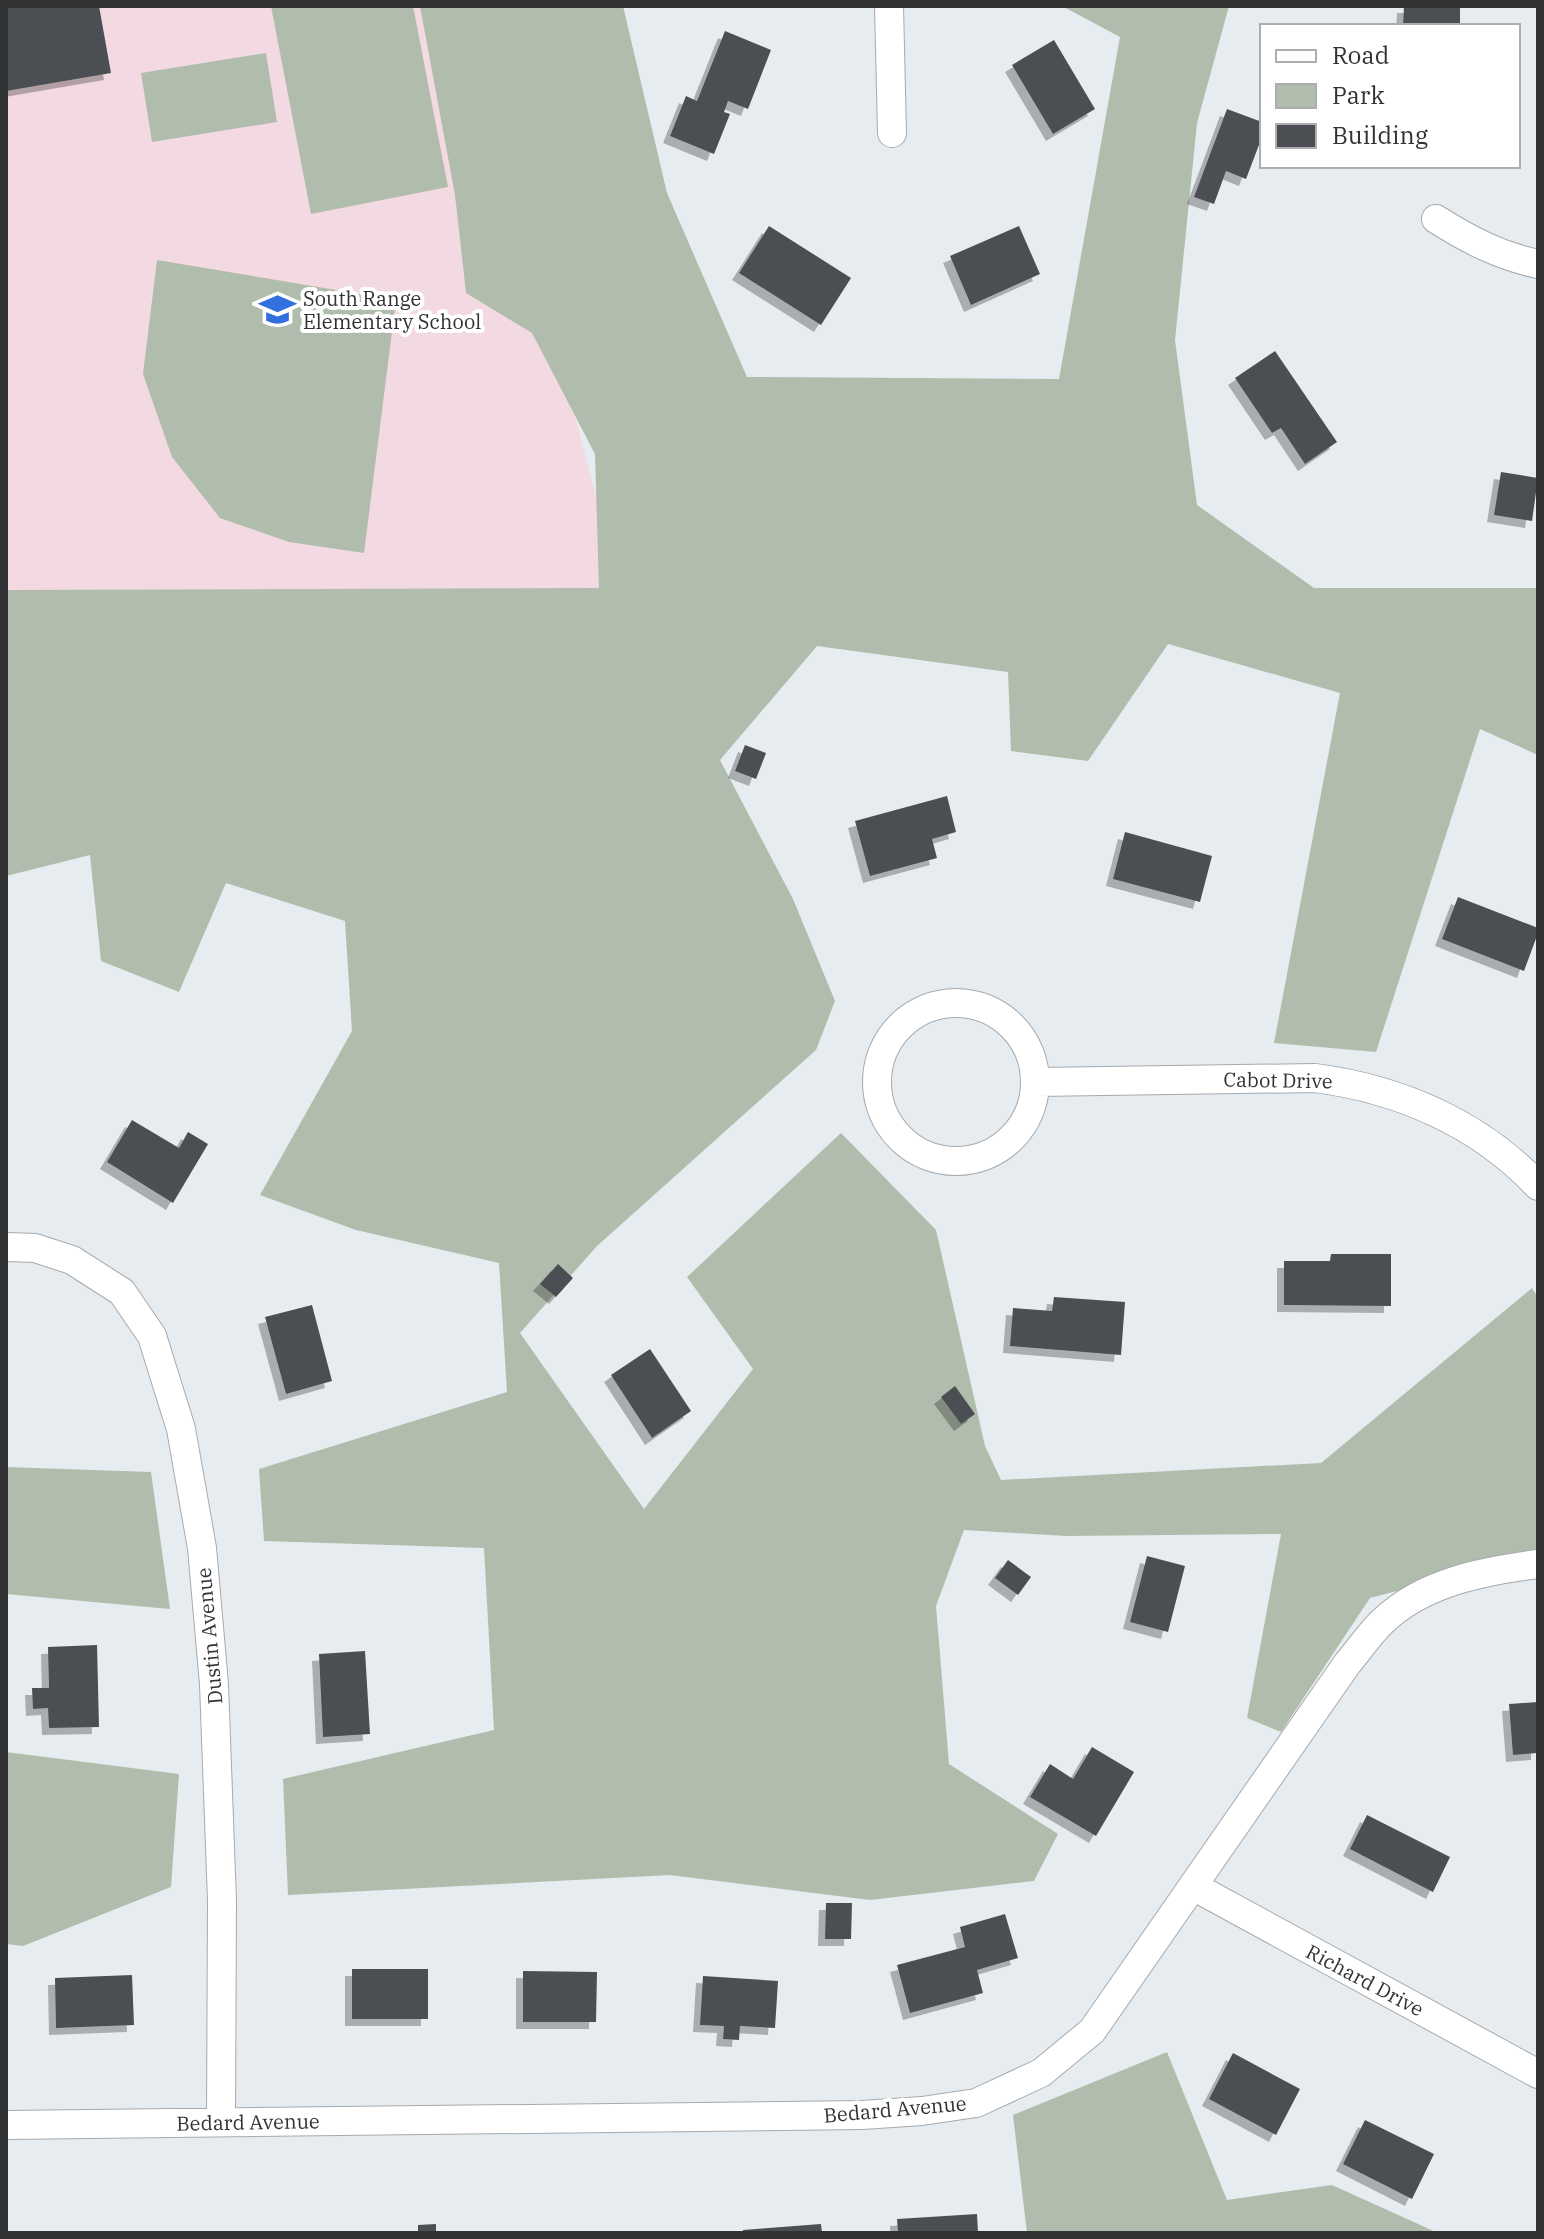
<svg xmlns="http://www.w3.org/2000/svg" width="1544" height="2239" viewBox="0 0 1544 2239" font-family="'IBM Plex Serif',serif">
<defs>
<filter id="shadow"><feDropShadow dx="-7" dy="7" stdDeviation="0" flood-color="#0004"/></filter>
</defs>
<rect width="100%" height="100%" fill="#e7ecf0"/>
<path fill="#f3d9e2" d="M6 6H468L627 615 6 643Z"/>
<path fill="#b0bdad" d="M271 6H413L448 187 311 214Z
M420 6H623L667 193 747 377 1059 379 1120 37 1062 6H1229L1197 123 1175 340 1197 505 1314 588H1538V755L1480 729 1376 1052 1274 1043 1340 693 1168 644 1088 761 1011 751 1008 672 817 646 720 760 793 899 835 1001 816 1050 597 1246 520 1333 644 1509 753 1369 687 1277 841 1133 936 1230 985 1446 1001 1480 1321 1463 1532 1288 1538 1298V1554L1370 1598 1281 1732 1247 1718 1281 1534 1066 1536 964 1530 936 1606 949 1764 1058 1834 1034 1881 870 1900 670 1875 288 1895 283 1779 494 1730 484 1548 264 1541 259 1469 507 1392 499 1263 356 1230 260 1195 352 1031 345 921 226 883 179 992 101 961 90 855 6 876V590L599 588 595 454 532 333 466 293 455 195Z
M266 53 277 122 152 142 141 73Z
M157 260 396 300 364 553 289 542 220 518 172 457 143 374Z
M6 1467 151 1472 170 1609 6 1594Z
M6 1752 179 1774 171 1887 23 1946 6 1944Z
M1167 2052 1227 2200 1332 2185 1438 2233H1027L1013 2115Z"/>
<path fill="#4b4f53" filter="url(#shadow)" d="M6 6H99L111 73 6 91Z
M1404 6H1460V26H1403Z
M725 31 771 50 748 109 728 101 724 112 730 114 714 154 670 136 686 96 697 101Z
M1054 40 1095 109 1053 134 1012 65Z
M1227 109 1262 122V137L1246 179 1226 171 1214 204 1194 197Z
M769 226 851 278 821 325 739 273Z
M1019 226 1040 274 971 305 950 256Z
M1275 351 1337 442 1305 464 1281 428 1272 433 1235 378Z
M1501 472 1538 478 1532 521 1494 515Z
M745 745 766 753 756 779 735 771Z
M947 796 956 832 932 839 937 858 870 876 855 821Z
M1125 832 1212 856 1200 902 1113 879Z
M1458 897 1538 928V933L1524 971 1442 939Z
M132 1120 179 1148 188 1132 208 1144 173 1203 107 1162Z
M1331 1254H1391V1306L1284 1305V1261H1330Z
M558 1264 573 1278 556 1297 540 1284Z
M1054 1297 1125 1302 1121 1355 1010 1346 1013 1308 1052 1311Z
M312 1305 332 1381 286 1394 265 1317Z
M650 1349 691 1411 652 1438 611 1375Z
M955 1386 975 1414 961 1424 941 1397Z
M1147 1556 1185 1566 1168 1632 1130 1622Z
M1008 1560 1031 1577 1018 1595 995 1578Z
M97 1645 99 1727 49 1728 48 1708 33 1709 32 1688H49L48 1647Z
M365 1651 370 1734 323 1737 319 1654Z
M1538 1702V1753L1513 1755 1509 1704Z
M1092 1747 1134 1772 1096 1836 1030 1797 1050 1764 1073 1779Z
M1367 1815 1450 1857 1433 1892 1350 1849Z
M826 1903H852L851 1939H825Z
M1005 1914 1018 1958 977 1970 983 1993 910 2013 897 1965 965 1947 960 1927Z
M352 1969H428V2019H352Z
M523 1971 597 1972 596 2022H523Z
M132 1975 134 2025 56 2028 55 1978Z
M703 1976 778 1981 775 2028 740 2026 739 2040 723 2039 724 2026 700 2025Z
M1233 2053 1300 2089 1276 2135 1209 2099Z
M1365 2120 1434 2154 1412 2199 1343 2164Z
M977 2214 978 2233H898L897 2219Z
M436 2224V2233H418V2225Z
M821 2224 822 2233H743V2230Z"/>
<g fill="none" stroke-linecap="round" stroke-linejoin="round">
<defs>
<path id="minor" d="M889 6 892 133
M1436 219C1469 240 1500 256 1538 264
M877 1082a79 79 0 1 1 158 0a79 79 0 1 1-158 0Z
M1037 1082 1315 1078C1399 1089 1479 1123 1538 1186
M6 1247 35 1248 72 1260 122 1292 152 1336 181 1429 202 1548 214 1684 222 1901 221 2122
M1193 1886 1538 2074
M6 2125 862 2115 922 2111 976 2103 1041 2073 1092 2031 1347 1664C1359 1650 1370 1633 1383 1621 1424 1582 1484 1571 1538 1564"/>
</defs>
<use href="#minor" stroke="#a5aaae" stroke-width="30"/>
<use href="#minor" stroke="#fff" stroke-width="28"/>
</g>
<defs>
<symbol id="school-bare" viewBox="-9 -9 18 18"><path d="M0-5L7-2L0 1L-7-2ZM-4 1L0 2.5L4 1V4Q0 6-4 4Z" fill="#3170de" stroke="#fff" stroke-width="2.5" paint-order="stroke"/></symbol>
</defs>
<g fill-rule="evenodd">
<use href="#school-bare" x="252" y="284" width="51" height="51"/>
</g>
<g text-anchor="middle" dominant-baseline="central" stroke-width="8" stroke-linejoin="round" paint-order="stroke">
<g font-size="20" fill="#303234" stroke="#fff" text-anchor="start">
<text x="303" y="298">South Range<tspan x="303" dy="23">Elementary School</tspan></text>
</g>
<g font-size="20" fill="#303234" stroke="#fff">
<text transform="translate(1278 1080) rotate(1)">Cabot Drive</text>
<text transform="translate(209 1636) rotate(-95)">Dustin Avenue</text>
<text transform="translate(1365 1980) rotate(28)">Richard Drive</text>
<text transform="translate(895 2109) rotate(-5)">Bedard Avenue</text>
<text transform="translate(248 2122) rotate(-1)">Bedard Avenue</text>
</g>
</g>
<rect width="1544" height="2239" fill="none" stroke="#303234" stroke-width="16"/>
<rect x="1260" y="24" width="260" height="144" fill="#ffffff" stroke="#acadae" stroke-width="2"/>
<rect x="1276" y="50" width="40" height="12" fill="#ffffff" stroke="#acadae" stroke-width="2"/>
<text x="1332" y="64" font-size="24" fill="#303234">Road</text>
<rect x="1276" y="84" width="40" height="24" fill="#b0bdad" stroke="#acadae" stroke-width="2"/>
<text x="1332" y="104" font-size="24" fill="#303234">Park</text>
<rect x="1276" y="124" width="40" height="24" fill="#4b4f53" stroke="#acadae" stroke-width="2"/>
<text x="1332" y="144" font-size="24" fill="#303234">Building</text>
</svg>
